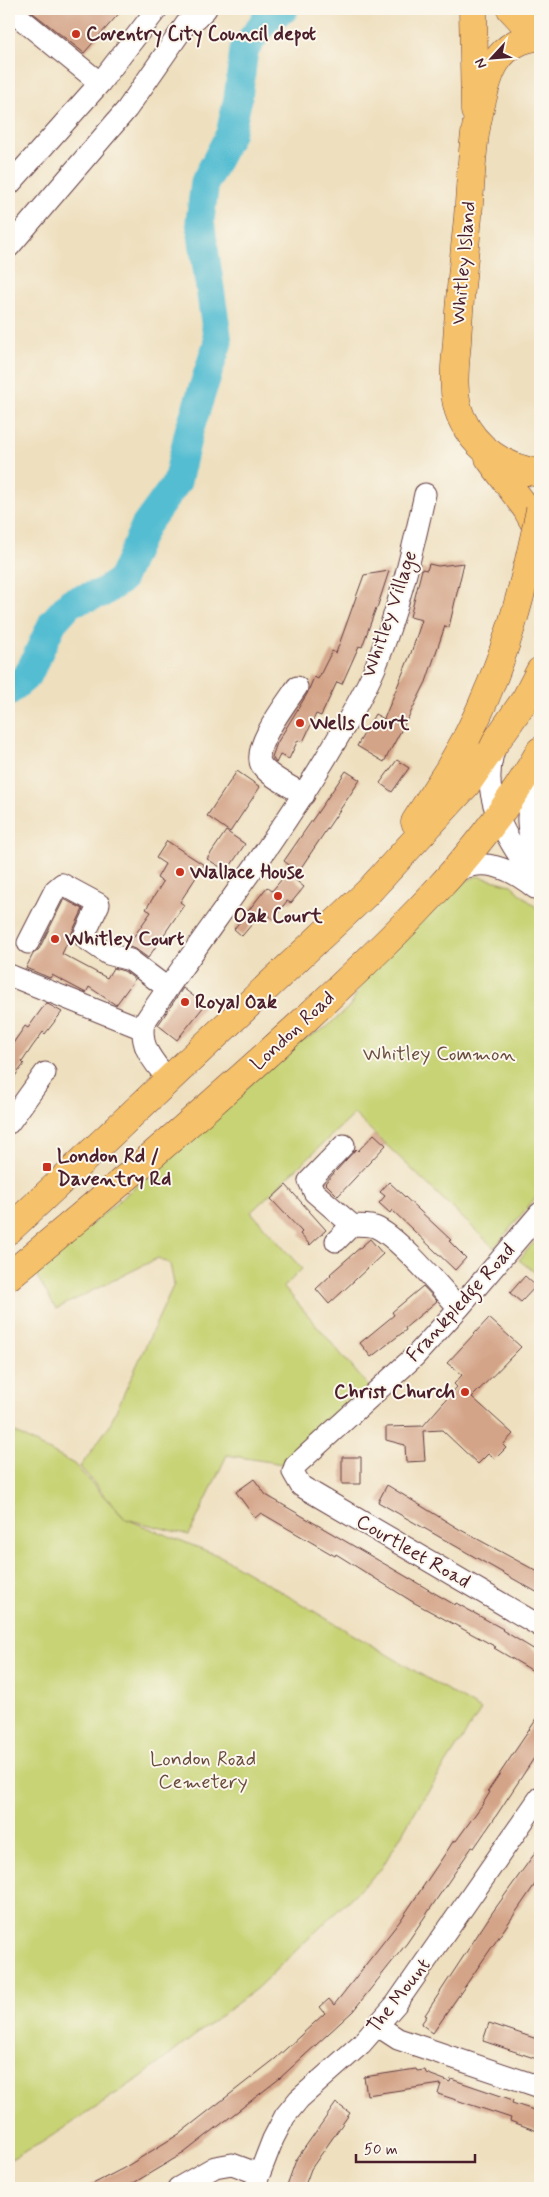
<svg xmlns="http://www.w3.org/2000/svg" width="549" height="2197" viewBox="0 0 549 2197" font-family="Mynerve,sans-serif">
<rect width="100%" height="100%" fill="#fbf7ec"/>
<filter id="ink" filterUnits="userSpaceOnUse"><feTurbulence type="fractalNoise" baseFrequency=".02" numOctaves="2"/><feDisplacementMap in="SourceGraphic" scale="10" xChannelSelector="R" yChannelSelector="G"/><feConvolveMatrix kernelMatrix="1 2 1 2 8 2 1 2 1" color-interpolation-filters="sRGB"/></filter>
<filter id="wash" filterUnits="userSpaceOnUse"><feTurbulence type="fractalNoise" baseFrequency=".0096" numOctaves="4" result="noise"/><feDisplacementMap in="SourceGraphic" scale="20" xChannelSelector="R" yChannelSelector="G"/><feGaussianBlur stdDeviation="1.12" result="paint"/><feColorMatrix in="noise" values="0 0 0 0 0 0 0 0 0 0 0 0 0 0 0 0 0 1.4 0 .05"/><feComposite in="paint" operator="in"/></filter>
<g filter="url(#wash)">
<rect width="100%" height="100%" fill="#eedfbe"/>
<path fill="#c7d375" stroke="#887950" d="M477 876 511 885 540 911V1192L494 1248 354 1114 251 1212 302 1269 284 1287 375 1394 295 1466 227 1455 189 1535 126 1519 222 1557 481 1710 416 1810 381 1869 257 1988 141 2077 41 2143 9 2160V1429L74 1464 125 1519 80 1467 109 1426 174 1284 170 1264 158 1258 56 1309 35 1273 218 1115 290 1047 327 1027 350 1006 367 975 460 884Z
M540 1235V1273L537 1274 519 1260Z"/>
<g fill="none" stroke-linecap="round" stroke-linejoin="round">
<path stroke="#55bdd2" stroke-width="29" d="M9 691 28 675 53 622 71 602 102 593 121 580 145 526 177 482 189 431 218 342 200 221 205 182 230 134 238 98 244 50 267 18 284 9"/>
</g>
<g id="blocks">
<path fill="#d4a488" d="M28 9H123L84 53Z
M464 563 449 627 445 626 426 682 409 716 384 762 357 746 375 714 384 719 411 653 422 620 410 617 422 569 427 570 429 564 438 566Z
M389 571 377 608H376L362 647 359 646 342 684 337 682 321 716 316 714 303 742 298 740 289 759 280 755 276 763 272 757 277 743 307 694 314 677 318 679 332 651 336 653 364 575Z
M397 760 409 768 392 792 380 783Z
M237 771 260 787 230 832 207 816Z
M346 771 360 780 298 872 284 861Z
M226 831 245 844 227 871 207 859Z
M167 841 204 865 180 902 184 905 148 958 137 950 127 946 151 912 146 909 163 882 157 878 165 864 156 858Z
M287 873 304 887 291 903 287 901 273 919 263 911 242 936 234 929 267 887 272 891Z
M64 899 83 909 62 954 107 978 113 968 124 971 135 979 116 1005 89 987 86 993 52 975 50 978 26 968 33 954 39 949Z
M183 988 205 1005 177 1040 158 1025Z
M46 1003 62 1012 45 1034 43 1032 32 1047 22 1062 24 1064 9 1084V1049L25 1026 28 1028Z
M374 1134 386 1145 338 1196 325 1183 356 1149 358 1151Z
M389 1182 451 1240 449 1241 466 1258 455 1270 392 1210 390 1213 379 1203 385 1196 380 1192Z
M286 1185 326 1230 310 1245 300 1234 302 1232 271 1199Z
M370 1239 383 1254 329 1304 316 1289 331 1275 330 1274Z
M525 1276 536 1286 521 1302 510 1293Z
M423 1286 437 1301 405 1328 406 1330 371 1357 360 1343 394 1315 392 1312Z
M489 1318 521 1347 472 1397 513 1434 503 1445 506 1448 495 1459 488 1454 478 1464 442 1430 423 1431 425 1461 406 1462 405 1445 386 1440V1427L423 1426 457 1387 454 1384 462 1375 447 1363Z
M342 1457H361V1484H342Z
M254 1479 266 1495 455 1605 456 1603 503 1629 502 1630 540 1653V1675L494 1648 496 1647 413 1602 336 1554 335 1556 261 1513 255 1518 236 1492Z
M387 1485 459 1529 540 1573V1594L378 1502Z
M540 1714V1749L494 1819 474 1848 472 1847 407 1943 353 2011 279 2079 184 2153 125 2188H85L124 2168 179 2134 275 2059 325 2013 320 2007 329 1999 334 2005 400 1921 447 1851 454 1840 456 1841 482 1805 490 1792 488 1791Z
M540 1846V1877L433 2033 421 2024 427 2016 425 2015 492 1913Z
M489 2023 540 2040V2060L483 2041Z
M416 2069 417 2071 425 2070 426 2073 450 2082 451 2079 513 2100 512 2103 540 2112V2132L510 2121 511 2118 438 2094 441 2084 367 2095 364 2077Z
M336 2103 350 2113 311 2169 304 2188H286L296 2160Z"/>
</g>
</g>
<g filter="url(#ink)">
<use href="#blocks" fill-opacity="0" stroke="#633c41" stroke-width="1"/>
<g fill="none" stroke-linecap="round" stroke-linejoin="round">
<defs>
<path id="minor" d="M9 9 100 83
M9 185 100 83 157 9
M9 247 127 109 186 24 197 18 206 9
M297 687C287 702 250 749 262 766 271 778 291 786 304 795
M495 747C476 802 513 845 540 888
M540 774C521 812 527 831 540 871
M452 874C481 855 510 868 535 888
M28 943 55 890 62 884 99 904 84 936 86 939 108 954 130 960 167 988
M9 975 143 1029
M168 1080C154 1061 139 1048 144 1023 203 935 269 852 324 761 342 731 361 700 375 668 398 612 412 553 425 494
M9 1123 45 1073
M344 1145 309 1181 314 1192 352 1225
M540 1213 459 1308 415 1356 295 1466 293 1472 301 1486 540 1626
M336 1241 352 1225C359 1225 368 1225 375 1227 398 1236 442 1289 459 1308
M378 2026 398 2039 540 2087
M178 2188 215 2167 232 2164 259 2174
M254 2188 273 2139 285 2116 299 2099 361 2044 396 2004 540 1797"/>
<path id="major" d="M473 9 475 111
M511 9 524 23 540 33"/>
<path id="highway" d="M540 37C523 37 505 47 496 62 486 77 476 123 474 142 471 167 470 192 468 217 464 259 459 300 457 342 455 366 451 394 461 417 475 449 506 469 540 473
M489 458 526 508 540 533
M415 822 449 769 467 737
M9 1230 368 892 466 785 526 698 540 671
M9 1276C107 1195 203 1113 297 1027 385 946 482 856 540 751"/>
</defs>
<use href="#minor" stroke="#633c41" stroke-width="23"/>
<use href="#major" stroke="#633c41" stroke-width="29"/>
<use href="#highway" stroke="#633c41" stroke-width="29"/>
<use href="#minor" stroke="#fff" stroke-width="21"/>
<use href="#major" stroke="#f5c16b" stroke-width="28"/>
<use href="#highway" stroke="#f5c16b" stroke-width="28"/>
<defs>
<path id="highway-bridge" d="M467 737C504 665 524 589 540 510"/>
</defs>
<use href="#highway-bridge" stroke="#633c41" stroke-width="29" stroke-linecap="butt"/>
<use href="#highway-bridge" stroke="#f5c16b" stroke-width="28"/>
</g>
</g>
<g fill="#c8321e" stroke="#fbf7ec" stroke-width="2">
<circle cx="76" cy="34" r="5"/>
<circle cx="300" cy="723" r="5"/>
<circle cx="180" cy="872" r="5"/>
<circle cx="278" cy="896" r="5"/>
<circle cx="55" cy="939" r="5"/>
<circle cx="185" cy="1002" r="5"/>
<rect x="42" y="1162" width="10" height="10" rx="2.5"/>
<circle cx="465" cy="1392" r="5"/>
</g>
<g text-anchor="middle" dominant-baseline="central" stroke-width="4" stroke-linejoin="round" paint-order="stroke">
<g font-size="20" font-weight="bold" fill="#4a1f2b" stroke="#fbf7ec" text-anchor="start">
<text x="86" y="34">Coventry City Council depot</text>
<text x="310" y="723">Wells Court</text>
<text x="190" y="872">Wallace House</text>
<text x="278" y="916" text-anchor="middle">Oak Court</text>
<text x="65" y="939">Whitley Court</text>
<text x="195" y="1002">Royal Oak</text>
<text x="57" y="1156">London Rd /<tspan x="57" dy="23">Daventry Rd</tspan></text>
<text x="455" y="1392" text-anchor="end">Christ Church</text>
</g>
<g font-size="20" fill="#4a1f2b" stroke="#fbf7ec">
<text transform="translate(464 263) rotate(-85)">Whitley Island</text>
<text transform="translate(390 614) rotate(-71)">Whitley Village</text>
<text transform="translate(293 1031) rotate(-43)">London Road</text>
<text transform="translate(461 1303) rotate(-48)">Frankpledge Road</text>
<text transform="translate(413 1552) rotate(30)">Courtleet Road</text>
<text transform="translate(399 1996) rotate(-52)">The Mount</text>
</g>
<g font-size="20" fill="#694c3e" stroke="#fbf7ec">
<text x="439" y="1054">Whitley Common</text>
<text x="203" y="1759">London Road<tspan x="203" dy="23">Cemetery</tspan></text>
</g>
</g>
<rect width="549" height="2197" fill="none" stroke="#fbf7ec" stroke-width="30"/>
<g transform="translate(492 58) rotate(244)" stroke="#fbf7ec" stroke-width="4" paint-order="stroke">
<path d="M0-4L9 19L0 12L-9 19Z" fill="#4a1f2b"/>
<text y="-8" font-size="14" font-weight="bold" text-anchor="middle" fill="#4a1f2b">N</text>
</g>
<path d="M356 2154v8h119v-8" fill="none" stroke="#4a1f2b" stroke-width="2.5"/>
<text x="364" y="2154" font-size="15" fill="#4a1f2b" stroke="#fbf7ec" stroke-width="4" paint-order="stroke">50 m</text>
</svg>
